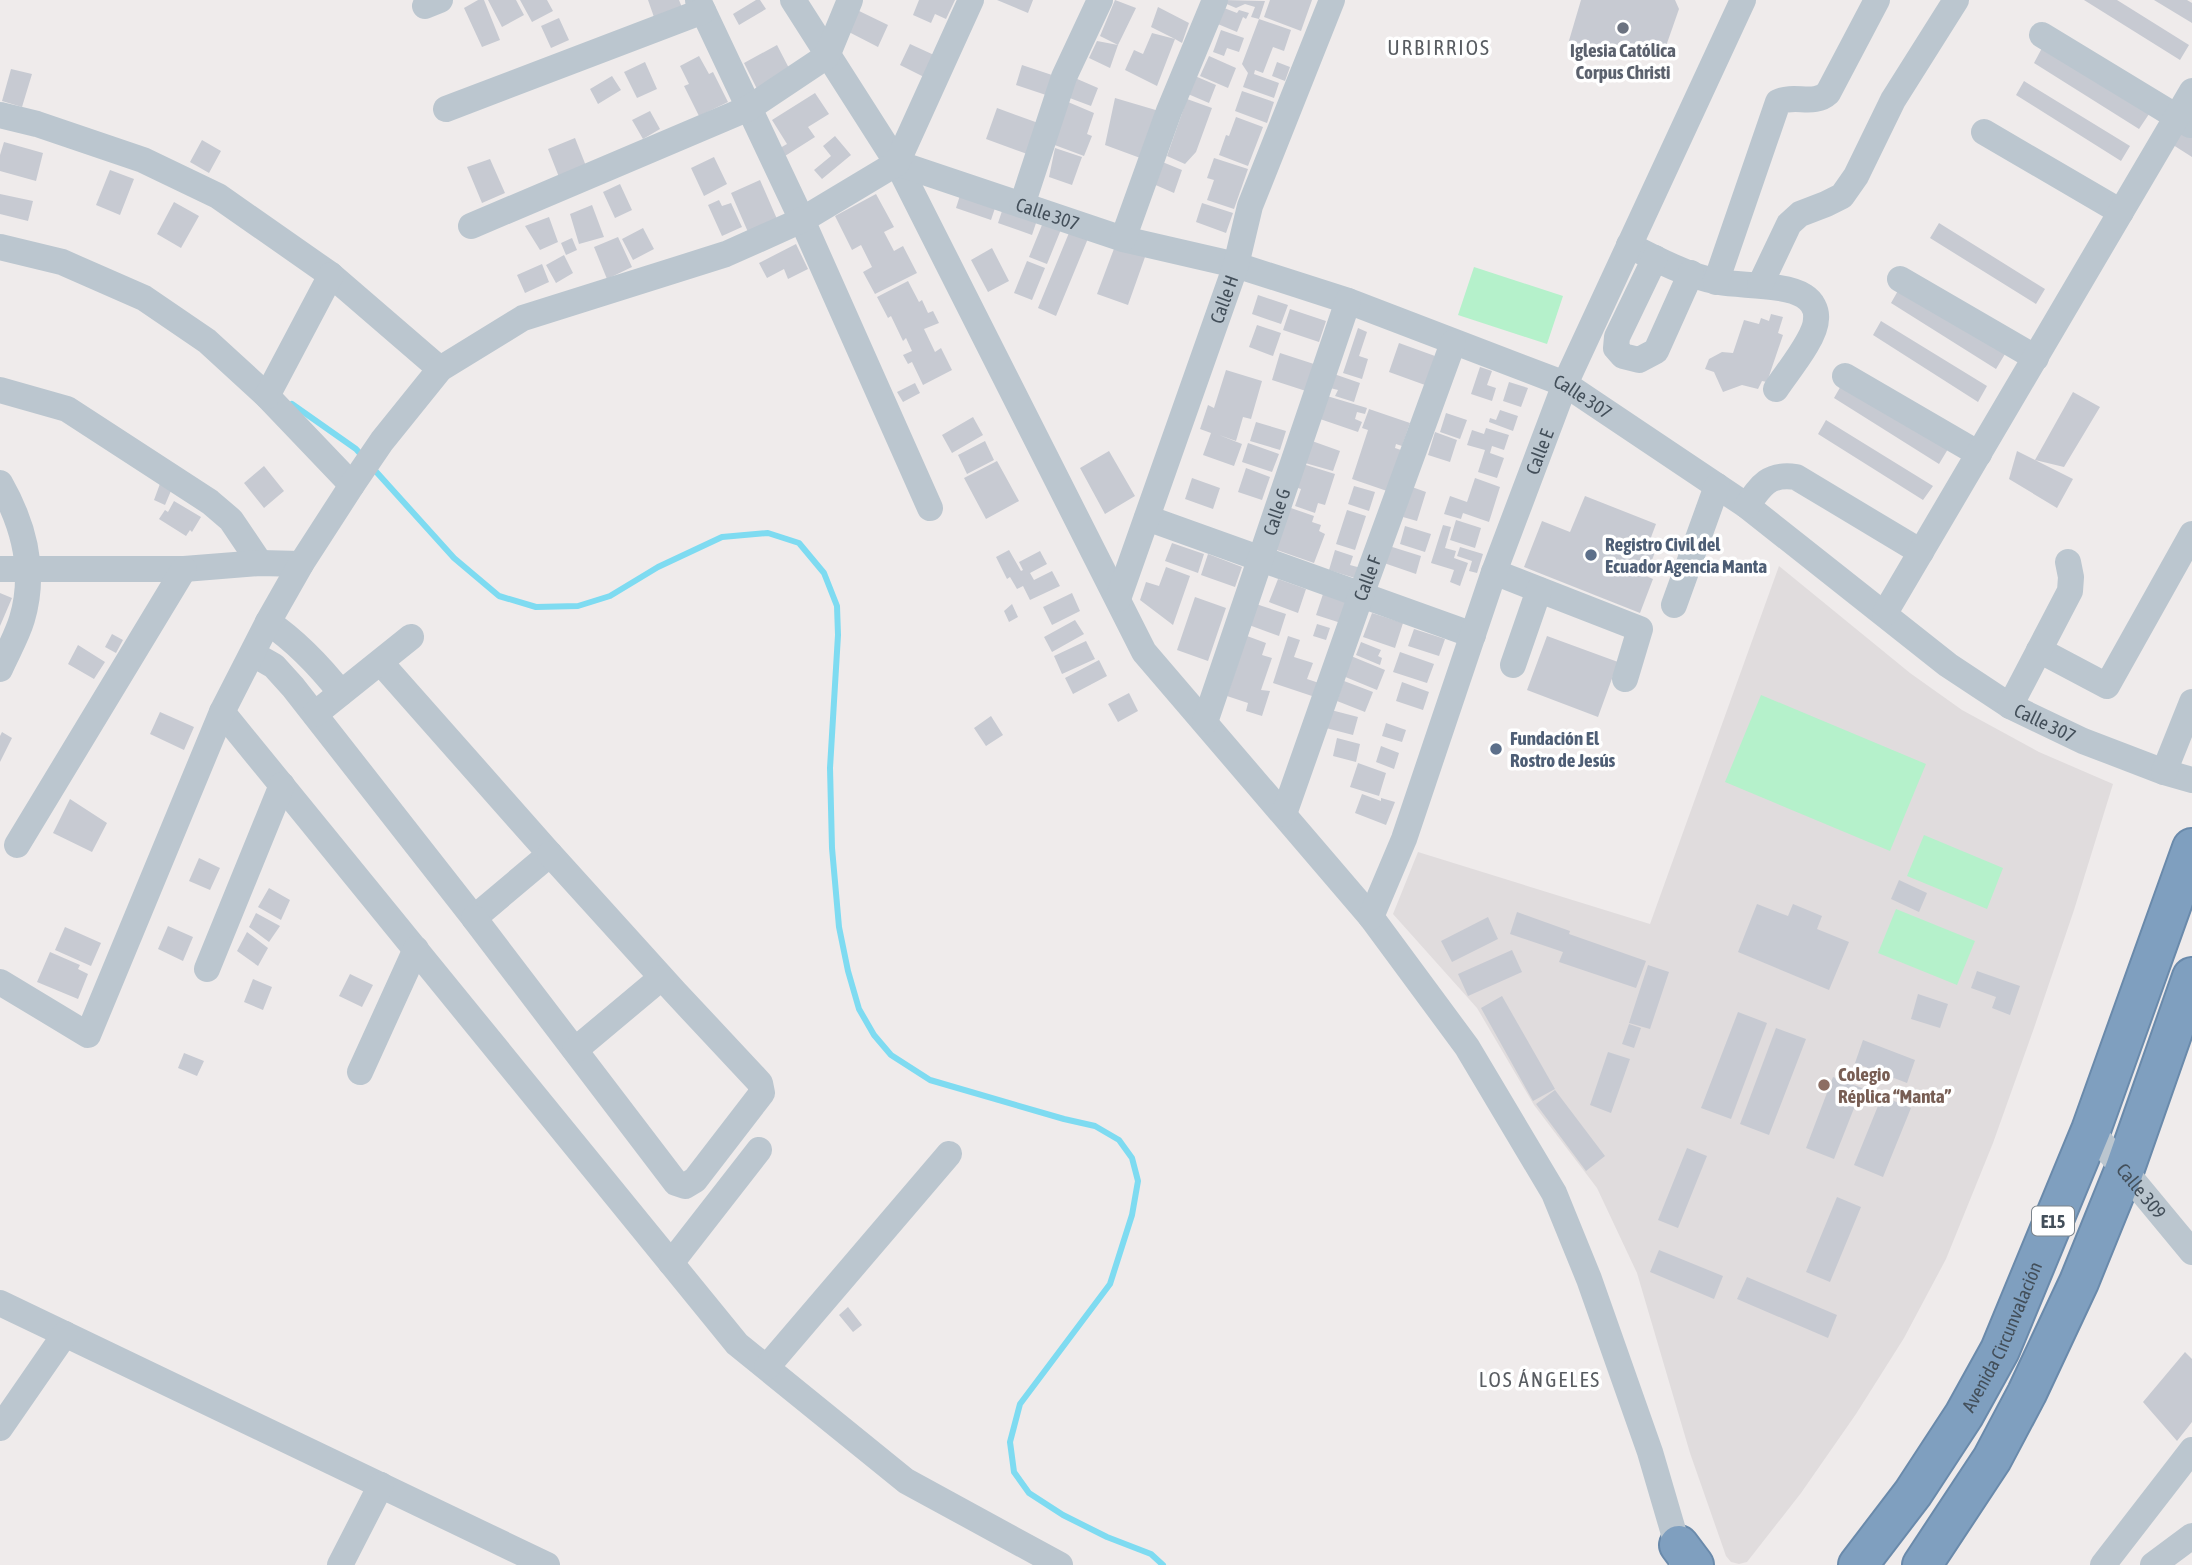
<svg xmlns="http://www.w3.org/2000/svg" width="2192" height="1565" viewBox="0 0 2192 1565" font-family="'Asap Condensed',sans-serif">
<rect width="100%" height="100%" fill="#efebeb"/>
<path fill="#e0dcdd" d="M1779 566 1910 673 1962 710 2039 752 2113 784 2074 910 2034 1028 1993 1143 1946 1259 1904 1338 1856 1414 1801 1493 1747 1562 1739 1564 1731 1562 1726 1556 1690 1453 1637 1273 1597 1188 1534 1105 1477 1008 1393 914 1418 852 1650 924Z"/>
<path fill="#b5f1cb" d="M1474 267 1563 296 1547 344 1458 315Z
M1761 695 1926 764 1890 851 1725 782Z
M1924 835 2003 868 1987 909 1907 876Z
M1896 909 1975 941 1957 985 1878 953Z"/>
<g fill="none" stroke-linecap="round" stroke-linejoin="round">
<path stroke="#7edbf1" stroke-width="6" d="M292 404 356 449 364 458
M371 466 454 558 499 596 536 607 578 606 610 596 658 567 722 537 768 533 799 543 824 573 837 606 838 635 830 768 832 848 839 927 848 971 859 1009 874 1035 891 1055 930 1080 1064 1119 1095 1126 1119 1140 1132 1158 1138 1181 1132 1215 1110 1284 1020 1404 1010 1442 1014 1472 1029 1493 1063 1515 1107 1537 1151 1554 1163 1565"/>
</g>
<path fill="#c7cad2" d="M478 0H484L500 40 482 47 464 8Z
M488 0H516L524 15 502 27Z
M520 0H547L553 11 532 22Z
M648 0H679L683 10 655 20Z
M756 0H760L766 9 739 25 733 14Z
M919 0H955L946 19 935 14 931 23 913 15Z
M997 0H1033L1028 13Z
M1115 0 1136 8 1118 45 1100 36Z
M1223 0 1265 1 1259 19 1291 30 1284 51 1273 47 1263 73 1255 70 1254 74 1279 83 1274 98 1243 87 1248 73 1242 64 1259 19 1251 17 1255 7 1245 4 1236 8 1222 2Z
M1270 0H1312L1301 31 1264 17Z
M1581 0H1675L1679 9 1665 49 1598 55 1568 44Z
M2084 0H2117L2189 45 2180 60Z
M2154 0H2187L2192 3V23Z
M1219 6 1237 13 1239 10 1249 13 1246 19 1243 17 1237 32 1213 22Z
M1158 7 1189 23 1182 43 1175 39 1157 86 1125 70 1134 50 1143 54 1152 33 1175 39 1151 27Z
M855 9 888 25 878 47 845 30Z
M559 18 569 40 551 48 541 26Z
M1221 30 1244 38 1239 52 1227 48 1224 56 1213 52Z
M1097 41 1118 45 1110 68 1089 58Z
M910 44 934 55 924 77 900 65Z
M777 45 792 74 758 91 744 63Z
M2042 48 2149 114 2139 129 2034 63Z
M699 56 709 74 713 72 728 102 699 116 684 86 689 84 680 66Z
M1209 56 1236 68 1228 88 1200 76Z
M645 62 657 89 637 98 624 72Z
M1277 62 1290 67 1285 81 1272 76Z
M1022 65 1055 76 1049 96 1016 85Z
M11 69 32 74 22 107 2 101Z
M612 76 621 90 598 104 590 89Z
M1195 76 1216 85 1209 103 1188 94Z
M1075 78 1098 88 1091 106 1067 97Z
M2024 81 2130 146 2121 161 2016 95Z
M1242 91 1274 102 1267 123 1235 111Z
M815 93 829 114 808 127 815 137 785 156 780 148 787 144 772 120Z
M1115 98 1159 111 1143 159 1105 145Z
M1187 99 1212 108 1196 152 1185 164 1167 156Z
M1068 102 1094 113 1087 134 1092 136 1084 156 1052 144Z
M997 108 1041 124 1030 155 986 139Z
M650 111 660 129 643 139 632 120Z
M1236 117 1263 127 1248 166 1219 155 1226 135 1229 136Z
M2179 129 2192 137V157L2170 143Z
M835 136 851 155 822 179 814 170 831 156 823 146Z
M575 138 586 166 559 177 548 149Z
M202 140 221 151 209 173 190 162Z
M4 142 43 153 36 181 0 171V155Z
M1055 148 1082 157 1072 185 1049 177Z
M714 157 727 184 704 196 691 168Z
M1214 158 1248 169 1234 209 1207 200 1214 180 1207 178Z
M490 159 505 193 482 203 467 167Z
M1160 161 1182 170 1174 193 1151 183Z
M110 170 134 179 120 215 96 205Z
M760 180 777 219 748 232 731 193Z
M620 184 632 210 615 218 603 192Z
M962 189 997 202 991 220 956 208Z
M0 194 33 201 28 221 0 214Z
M876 194 894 227 884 232 894 251 903 246 917 273 875 294 863 272 872 267 861 245 852 250 835 216Z
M719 200 722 206 731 203 742 227 722 236 708 205Z
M174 202 199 216 181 248 157 234Z
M1202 203 1233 213 1226 233 1196 222Z
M592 205 604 237 579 244 570 214Z
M1004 205 1038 217 1032 235 998 223Z
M549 217 558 242 540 250 525 226Z
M1044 220 1062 227 1047 264 1029 257Z
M1939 223 2045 289 2036 304 1930 238Z
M643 228 654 249 633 260 622 239Z
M1071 228 1089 236 1056 316 1038 308Z
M618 237 632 267 607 279 594 247Z
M572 238 577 250 566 255 561 243Z
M796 244 808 269 788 279 784 269 767 278 759 263Z
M1115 246 1145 257 1128 305 1097 294Z
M992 248 1009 281 988 292 971 260Z
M564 255 573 273 556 283 546 265Z
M1027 261 1045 268 1032 300 1014 293Z
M542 264 549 282 525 293 517 275Z
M908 281 919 302 922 300 928 313 933 311 939 323 924 329 935 352 941 348 952 370 923 385 912 362 908 364 903 355 912 351 906 338 903 341 891 316 888 318 877 297Z
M1899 289 2005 354 1996 369 1891 303Z
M1258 295 1288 305 1281 324 1252 314Z
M1290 309 1326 321 1319 342 1283 330Z
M1771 314 1783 317 1778 333 1783 335 1767 382 1762 381 1758 389 1742 385 1723 392 1714 372 1705 369 1709 359 1722 352 1733 353 1744 320 1759 324 1761 318 1769 321Z
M1881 321 1987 386 1978 402 1873 335Z
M1257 325 1281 333 1273 356 1249 347Z
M1358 328 1367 332 1359 356 1368 359 1362 379 1343 373Z
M1399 343 1435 356 1425 385 1389 372Z
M1280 353 1317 365 1309 392 1272 380Z
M1480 367 1492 371 1487 385 1496 388 1492 401 1471 394Z
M1226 370 1262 381 1251 419 1243 417 1236 441 1219 435 1242 444 1234 466 1203 455 1211 433 1200 429 1208 405 1214 408Z
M1334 374 1360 383 1354 402 1335 396 1338 390 1330 388Z
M1509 382 1528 388 1521 407 1503 401Z
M915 383 920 393 903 402 897 392Z
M1842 384 1948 449 1939 464 1834 398Z
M2073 392 2100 407 2064 467 2035 460 2073 479 2057 508 2009 479 2017 451 2035 460Z
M1327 396 1367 408 1365 414 1357 412 1355 419 1362 422 1358 432 1320 419Z
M1369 409 1410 423 1402 446 1396 444 1395 448 1401 450 1387 491 1352 479 1368 430 1362 428Z
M1500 410 1518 416 1513 431 1489 422 1490 418 1496 420Z
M1446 413 1467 420 1460 439 1440 432Z
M973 417 983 435 952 453 942 435Z
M1826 420 1933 486 1923 500 1818 434Z
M1256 422 1286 431 1280 450 1250 441Z
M1486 428 1509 435 1504 450 1492 446 1490 453 1504 458 1497 478 1478 472 1485 450 1467 445 1472 430 1484 434Z
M1435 432 1457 440 1450 462 1428 455Z
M985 441 994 460 967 474 958 455Z
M1312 441 1340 451 1333 471 1305 463Z
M1248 443 1279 454 1272 472 1242 462Z
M1109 451 1135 496 1105 514 1080 468Z
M997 461 1019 501 986 519 964 478Z
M1303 464 1335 474 1325 505 1318 503 1315 513 1295 506 1301 489 1295 487Z
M264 466 284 491 264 508 244 483Z
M1246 468 1270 477 1262 500 1238 492Z
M1192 478 1220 488 1213 509 1185 499Z
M1475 478 1500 487 1489 522 1463 513 1461 519 1444 514 1450 496 1467 502Z
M161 481 173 486 165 505 154 500Z
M1354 486 1375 492 1369 511 1348 504Z
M1412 487 1426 492 1417 521 1403 517Z
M1585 496 1656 524 1650 540 1658 544 1646 576 1653 579 1640 613 1524 567 1542 521 1570 532Z
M174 501 201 517 192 532 190 530 186 536 159 519 165 510 168 512Z
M1288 507 1314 516 1312 522 1321 525 1319 531 1325 534 1314 563 1274 549Z
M1347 510 1366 516 1355 550 1336 544Z
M1456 520 1481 528 1475 548 1450 540Z
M1443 525 1451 527 1445 548 1456 551 1454 558 1468 563 1460 586 1450 582 1454 570 1431 563Z
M1405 526 1431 534 1425 552 1400 544Z
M1172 543 1204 554 1198 573 1165 561Z
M1389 546 1421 556 1416 574 1384 563Z
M1460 547 1483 554 1477 573 1469 571 1472 561 1457 556Z
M1009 550 1021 571 1023 570 1019 562 1040 551 1047 564 1030 573 1034 580 1052 571 1060 586 1030 600 1023 586 1017 589 1010 577 1007 579 996 557Z
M1335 550 1353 556 1350 565 1361 568 1358 579 1329 570Z
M1208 554 1242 567 1235 587 1201 575Z
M1166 567 1190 576 1173 625 1140 600 1146 582 1159 586Z
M1278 579 1306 589 1298 613 1269 602Z
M0 593 12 598 0 626Z
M1072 593 1080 611 1052 625 1043 607Z
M1323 594 1351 603 1344 624 1316 615Z
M1195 597 1226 608 1208 661 1177 650Z
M1012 604 1018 617 1009 622 1004 611Z
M1256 604 1286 614 1279 636 1249 625Z
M1372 613 1403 623 1395 648 1363 637Z
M1075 620 1084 634 1052 652 1044 637Z
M1317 624 1330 628 1326 640 1313 636Z
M1414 629 1445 639 1439 656 1408 646Z
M112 634 123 640 116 653 105 647Z
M1247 636 1266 643 1262 655 1272 658 1261 690 1270 691 1262 716 1246 711 1248 703 1227 696Z
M1288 636 1300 640 1294 657 1313 663 1307 679 1319 683 1315 697 1273 683Z
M1547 636 1618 662 1598 717 1527 690Z
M1086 641 1095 659 1062 674 1054 656Z
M1361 642 1381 650 1378 656 1382 658 1380 665 1356 655Z
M78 645 105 662 94 679 68 664Z
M1400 652 1434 664 1427 683 1393 672Z
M1351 656 1385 670 1377 690 1343 676Z
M1099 660 1107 676 1073 694 1065 678Z
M1344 681 1373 692 1365 712 1337 701Z
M1402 682 1429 692 1423 710 1396 701Z
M1129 693 1138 711 1118 722 1108 704Z
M1331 710 1358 717 1353 735 1326 728Z
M160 712 194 727 184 750 150 734Z
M991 716 1003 735 986 746 974 728Z
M1386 723 1406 730 1402 742 1382 736Z
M2 732 12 738 0 762V736Z
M1337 738 1360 744 1356 762 1333 756Z
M1381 746 1399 753 1394 769 1376 762Z
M1358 763 1386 773 1379 796 1350 787Z
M1362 794 1381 801V798L1395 802 1386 825 1355 813Z
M70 799 107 823 92 852 53 833Z
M199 858 220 868 210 890 189 881Z
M1899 880 1927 893 1919 912 1891 899Z
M269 888 290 900 281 920 258 907Z
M1757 904 1788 916 1793 904 1822 916 1817 929 1849 942 1829 990 1738 952Z
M1517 912 1570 931 1569 934 1646 961 1636 988 1559 962 1563 952 1510 934Z
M256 913 280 926 269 942 249 927Z
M1488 917 1498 939 1452 962 1441 941Z
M168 926 193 937 183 961 158 949Z
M65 927 101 943 91 966 55 950Z
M247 932 268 948 258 966 237 951Z
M1512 950 1522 972 1468 996 1458 974Z
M50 952 80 965 78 969 88 974 78 999 37 982Z
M1648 965 1669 972 1650 1029 1629 1023Z
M1977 971 2020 986 2010 1015 1992 1008 1996 997 1971 988Z
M350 974 373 985 362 1007 339 996Z
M253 979 272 987 263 1010 244 1002Z
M1918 994 1948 1004 1940 1028 1911 1019Z
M1502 996 1555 1089 1533 1101 1481 1008Z
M1738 1012 1767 1023 1731 1119 1701 1108Z
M1629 1024 1641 1028 1634 1048 1622 1044Z
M1776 1028 1806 1039 1769 1135 1740 1124Z
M1863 1040 1915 1060 1907 1083 1855 1063Z
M1608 1052 1630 1059 1611 1113 1590 1105Z
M184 1053 204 1061 197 1076 178 1068Z
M1833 1077 1862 1088 1834 1159 1806 1148Z
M1555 1090 1605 1156 1586 1171 1536 1104Z
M1882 1096 1911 1108 1883 1177 1854 1165Z
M1687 1148 1707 1156 1678 1228 1658 1220Z
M1837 1197 1861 1207 1830 1282 1806 1272Z
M1659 1250 1723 1276 1714 1299 1650 1272Z
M1747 1277 1837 1315 1828 1338 1737 1299Z
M848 1307 862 1325 853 1332 839 1315Z
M2185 1352 2192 1359V1422L2177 1441 2143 1402Z"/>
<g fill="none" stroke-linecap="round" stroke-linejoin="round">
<defs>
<g id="highway">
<path d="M1679 1545 1694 1565"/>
<path id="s7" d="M1858 1565 1913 1493 1964 1415 2000 1350 2091 1130 2192 848"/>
<path d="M1922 1565 1992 1459 2027 1393 2079 1282 2124 1171 2192 977"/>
</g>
</defs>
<use href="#highway" stroke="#6a8aab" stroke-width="42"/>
<g stroke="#bbc6cf" stroke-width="26">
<path d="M698 0 802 220 930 508"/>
<path d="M793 0 897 163 1144 652 1371 917 1467 1047 1554 1193 1589 1279 1650 1452 1682 1561"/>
<path d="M425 6 440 0"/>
<path d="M2042 35 2190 125"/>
<path d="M446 109 703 11"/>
<path d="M0 115 37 124 143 160 218 196 331 275 440 369"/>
<path d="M1984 132 2121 212"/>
<path id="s1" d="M897 163 1123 239 1236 265 1348 301 1565 384 1747 506 1948 665 2010 706 2083 741 2164 772 2192 780"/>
<path d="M1022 205 1064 77 1100 0"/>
<path d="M471 226 749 108 827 56 850 0"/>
<path d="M1123 239 1169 111 1215 0"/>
<path d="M1629 245C1655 259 1690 277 1719 282 1741 286 1786 284 1804 296 1812 301 1817 310 1816 319 1816 338 1787 372 1776 389"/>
<path d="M0 247 62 262 144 298 207 341 267 396 352 485"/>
<path d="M1655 258 1617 337 1616 348 1623 356 1639 360 1656 351 1691 273"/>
<path d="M1900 279 2036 358"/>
<path d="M1716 282 1778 102C1795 94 1814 106 1828 93L1877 0"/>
<path d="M1760 285 1789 224 1800 214 1826 204 1842 196 1856 176 1893 100 1956 0"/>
<path d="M1845 376 1979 454"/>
<path d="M0 390 67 409 210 502 231 520 260 563"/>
<path d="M267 396 331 275"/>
<path d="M0 483C24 525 36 572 22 619 17 636 7 653 0 669"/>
<path d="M1747 506C1761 485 1769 473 1796 477L1921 552"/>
<path d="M1147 518 1473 635"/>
<path d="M0 569H184L260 563 301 564"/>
<path d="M1494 572 1640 629 1625 679"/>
<path id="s2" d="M1118 599 1236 265 1250 206 1332 0"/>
<path d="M1674 605 1717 486"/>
<path d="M1885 613 2192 91"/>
<path d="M268 622C297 642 319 665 341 693"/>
<path d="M2039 650 2107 686 2192 534"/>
<path d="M253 654 274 666 293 687 474 918 550 854 381 663"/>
<path d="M1513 665 1539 590"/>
<path d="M2010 706 2070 591 2071 577 2068 562"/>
<path d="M222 712 737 1344 906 1481 1060 1565"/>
<path d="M315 714 411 637"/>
<path id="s3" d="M1205 722 1348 301"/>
<path d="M2164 772 2192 702"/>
<path id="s4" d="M1284 814 1361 595 1453 343"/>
<path d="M17 845 184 569"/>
<path id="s5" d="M1371 917 1404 839 1494 572 1565 384 1743 0"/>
<path d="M474 918 676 1183 685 1186 695 1180 762 1093 760 1083 675 992 550 854"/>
<path d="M207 969 282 785"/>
<path d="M0 982 88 1035 222 712 268 622 301 564 352 485 382 441 440 369 523 318 726 254 802 220 897 163 971 0"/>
<path d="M575 1050 661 978"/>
<path d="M360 1072 416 949"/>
<path id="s6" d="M2091 1130 2192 1252"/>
<path d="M671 1263 759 1150"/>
<path d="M0 1303 547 1565"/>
<path d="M767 1367 949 1154"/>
<path d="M0 1428 65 1334"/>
<path d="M340 1565 381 1485"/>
<path d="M2103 1565 2192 1450"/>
<path d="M2153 1565 2192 1536"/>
</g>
<use href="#highway" stroke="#7f9fbf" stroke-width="38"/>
</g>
<circle fill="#6b7280" stroke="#fff" stroke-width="2.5" cx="1623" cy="28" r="7"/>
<g fill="#5c6f8a" stroke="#fff" stroke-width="2.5">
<circle cx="1591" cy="555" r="7"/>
<circle cx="1496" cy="749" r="7"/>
</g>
<circle fill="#8d6e63" stroke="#fff" stroke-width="2.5" cx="1824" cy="1085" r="7"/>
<g text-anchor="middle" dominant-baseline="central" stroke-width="7" stroke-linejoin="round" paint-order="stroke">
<rect fill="#fff" stroke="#7b848c" stroke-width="2" x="2032" y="1206.5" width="42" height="29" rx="5"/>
<g font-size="18" font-weight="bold" fill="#434f5a">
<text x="2053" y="1221">E15</text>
</g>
<g font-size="19" font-weight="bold" fill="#5b616d" stroke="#fff">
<text x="1623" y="50">Iglesia Católica<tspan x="1623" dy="22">Corpus Christi</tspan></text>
</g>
<g font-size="19" fill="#434f5a" stroke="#fff">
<text stroke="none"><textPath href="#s1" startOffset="159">Calle 307</textPath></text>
<text stroke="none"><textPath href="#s2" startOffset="318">Calle H</textPath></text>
<text stroke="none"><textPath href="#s1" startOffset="726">Calle 307</textPath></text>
<text stroke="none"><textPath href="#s5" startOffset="495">Calle E</textPath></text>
<text stroke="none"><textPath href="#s3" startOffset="222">Calle G</textPath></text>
<text stroke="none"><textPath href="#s4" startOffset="250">Calle F</textPath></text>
<text stroke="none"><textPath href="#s1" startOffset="1293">Calle 307</textPath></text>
<text stroke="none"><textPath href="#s6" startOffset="79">Calle 309</textPath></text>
<text stroke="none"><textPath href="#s7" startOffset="271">Avenida Circunvalación</textPath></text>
</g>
<g font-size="19" font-weight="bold" fill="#4e5e75" stroke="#fff" text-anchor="start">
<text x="1605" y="544">Registro Civil del<tspan x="1605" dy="22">Ecuador Agencia Manta</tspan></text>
<text x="1510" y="738">Fundación El<tspan x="1510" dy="22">Rostro de Jesús</tspan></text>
</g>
<g font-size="19" font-weight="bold" fill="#785e54" stroke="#fff" text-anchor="start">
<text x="1838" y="1074">Colegio<tspan x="1838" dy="22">Réplica “Manta”</tspan></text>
</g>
<g font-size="21" letter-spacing="2" fill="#585c61" stroke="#fff">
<text x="1439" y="47">URBIRRIOS</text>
<text x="1540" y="1379">LOS ÁNGELES</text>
</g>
</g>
</svg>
